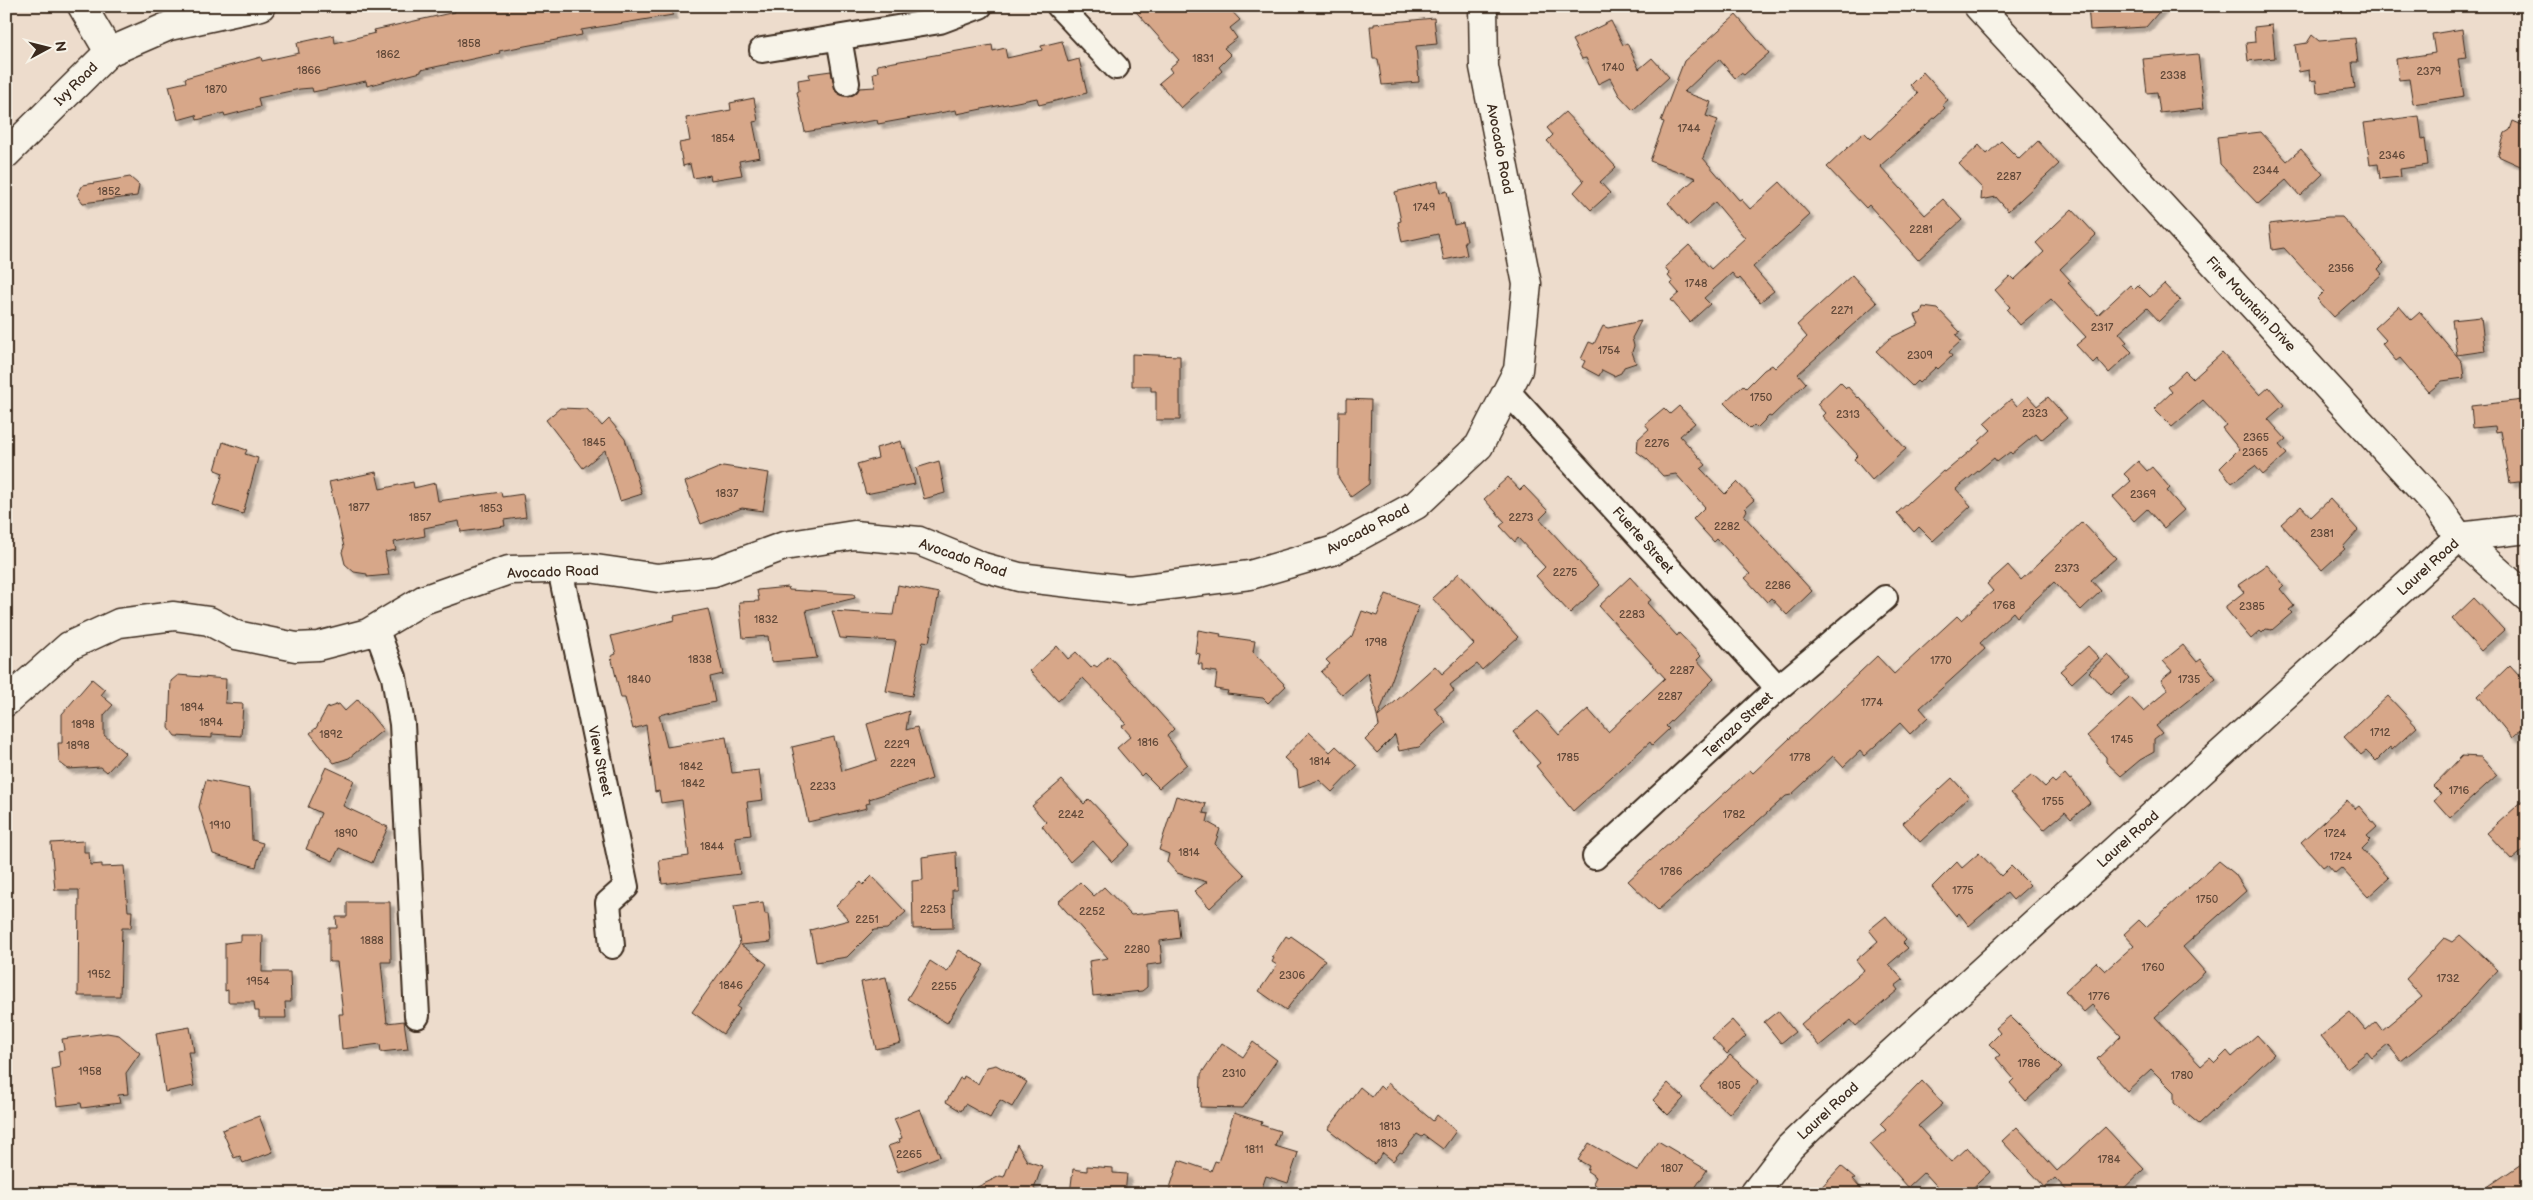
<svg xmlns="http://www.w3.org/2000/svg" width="2533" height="1200" viewBox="0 0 2533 1200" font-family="'Balsamiq Sans',sans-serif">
<defs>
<filter id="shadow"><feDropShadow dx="4.5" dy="4.5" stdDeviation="1" flood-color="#0004"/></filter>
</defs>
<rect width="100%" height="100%" fill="#eddccc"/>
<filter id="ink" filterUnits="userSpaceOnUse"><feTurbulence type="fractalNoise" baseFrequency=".02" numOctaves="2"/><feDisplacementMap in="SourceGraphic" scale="10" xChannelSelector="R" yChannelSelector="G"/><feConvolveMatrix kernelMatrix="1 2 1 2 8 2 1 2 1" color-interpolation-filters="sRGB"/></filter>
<g filter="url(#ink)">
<path fill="#d7a789" stroke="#3b2a1e" filter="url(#shadow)" d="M469 6H672L673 15 581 30 582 35 499 51 500 53 421 70V72L367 86 366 81 313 92 312 88 300 89 258 98 260 107 225 116 224 113 197 120 196 115 178 120 169 86 186 82 185 78 261 57 262 61 299 53 297 43 334 35 335 43 375 33 374 30 455 12V9Z
M1131 6H1227L1240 20 1230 28 1237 38 1224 48 1231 55 1219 67 1222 71 1181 108 1159 83 1172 72 1169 68 1179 60Z
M2088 6H2164L2146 27 2090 30Z
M1736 15 1769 53 1744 75 1741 73 1735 78 1719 59 1684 92 1711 102 1706 116 1718 120 1703 158 1739 200 1741 199 1750 209 1780 182 1810 215 1753 267 1774 291 1760 302 1740 278 1738 280 1732 273 1704 298 1710 304 1690 322 1671 300 1679 293 1671 284 1673 282 1668 276 1670 274 1665 267 1689 245 1711 269 1745 238 1715 202 1688 226 1668 203 1696 178 1650 161 1664 122 1661 121 1684 61Z
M1434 18 1437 44 1416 46 1419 82 1382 85 1378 59H1373L1370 26H1374V24Z
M1611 21 1623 45 1627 43 1639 69 1652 58 1669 77 1633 110 1619 95 1610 78 1598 84 1586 58 1582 59 1572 40Z
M2272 25 2275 58 2248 61 2246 43 2255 42 2254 27Z
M2462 29 2466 58 2458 59 2464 96 2413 104 2409 79 2399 80 2396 59 2435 53 2432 34Z
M2312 35 2319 41 2355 38 2358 62H2352L2355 88 2317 93 2316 80 2310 81 2309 70 2299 72 2295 45 2307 43Z
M1062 41 1068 62 1079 59 1087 93 1039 105 1037 98 957 114 956 110 878 124 877 120 805 132 797 92 799 91 798 80 810 78 809 74 831 71 836 92 849 97 859 88 875 87 873 73 878 72 877 65 992 45 993 51 1005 48 1007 58 1042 50 1041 46Z
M2198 54 2204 108 2160 113 2157 92 2147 93 2143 59Z
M1923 72 1948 100 1942 105 1945 108 1880 166 1925 215 1943 199 1962 220 1918 260 1869 205 1866 208 1827 167 1864 132 1871 139 1918 94 1910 85Z
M754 98 758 121 753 122 760 157 739 161 742 175 711 180 710 175 693 178 690 164 683 166 679 143 690 141 686 118 731 110 730 103Z
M1565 112 1616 167 1600 182 1610 193 1591 210 1574 192 1584 181 1547 141 1553 135 1547 128Z
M2419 116 2422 139 2425 138 2428 165 2400 169 2401 177 2380 179 2378 164 2370 165 2364 123Z
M2513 121 2527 127V169L2498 156 2505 133 2510 130Z
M2261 132 2287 161 2301 149 2323 174 2300 196 2286 180 2258 204 2220 164 2217 137Z
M2001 141 2019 159 2038 141 2059 164 2008 211 1996 197 1981 200 1982 188 1959 164 1979 145 1987 154Z
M130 177 139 185 137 196 83 203 77 195 83 185Z
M1438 181 1440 193 1447 191 1454 225 1463 223 1467 241H1464L1467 255 1444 260 1438 234 1402 242 1398 222 1401 221 1395 192Z
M2072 209 2096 235 2060 269 2071 281 2068 283 2098 315 2130 285 2134 289 2138 285 2150 297 2164 284 2180 301 2159 321 2147 308 2119 333 2127 342 2124 344 2132 352 2109 373 2097 359 2093 363 2076 345 2086 337 2051 299 2020 325 2007 310 2010 307 1995 290 2010 276 2014 280 2044 252 2036 243Z
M2328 217H2342L2384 263 2378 269 2382 274 2334 317 2317 299 2324 292 2284 248 2272 250 2269 224Z
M1852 275 1877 303 1798 374 1806 383 1771 417 1769 416 1757 428 1754 425 1750 429 1724 403 1743 385 1746 388 1764 370 1772 365 1775 368 1807 337 1797 325Z
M2399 306 2411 320 2420 312 2462 362 2464 378 2442 381 2429 392 2400 358 2396 361 2382 344 2386 340 2375 328Z
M1923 307 1938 309 1960 332 1956 335 1961 341 1949 352 1952 356 1938 369 1936 367 1919 383 1917 381 1912 386 1876 351 1890 338 1919 324 1915 315 1921 313Z
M2481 317 2485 351 2457 355 2452 320Z
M1641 321 1632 338 1634 346 1632 352 1636 363 1624 367 1621 373 1614 376 1602 370 1599 376 1582 367 1585 361 1581 359 1589 342 1594 344 1603 326 1608 328Z
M2222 353 2260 395 2269 387 2284 405 2268 419 2286 439 2279 445 2287 454 2263 475 2255 466 2232 483 2220 468 2239 449 2222 428 2226 425 2203 400 2172 427 2154 409 2172 392 2168 387 2185 371 2193 379Z
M1132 354 1180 356V420H1156V391H1151V386H1132Z
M1840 382 1846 388 1848 387 1858 398 1859 397 1906 449 1872 480 1854 459 1858 455 1822 416 1825 413 1817 404Z
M2028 396 2037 406 2048 397 2067 418 2041 440 2036 434 2012 454 2010 452 1997 462 1994 458 1956 489 1971 506 1933 541 1919 527 1914 532 1897 513 1943 471 1945 472 1980 443 1979 441 1991 430 1984 423 2011 399 2017 406Z
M1346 399 1371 400 1369 484 1351 497 1338 477 1339 411H1346Z
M2523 400 2527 436V481L2510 483 2501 431 2496 432 2495 426 2473 428 2471 406Z
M1679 406 1695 423 1680 436 1706 465 1701 469 1725 494 1737 482 1754 500 1745 508 1747 510 1744 516 1812 591 1787 615 1771 598 1767 602 1745 578 1750 574 1717 539 1714 542 1693 519 1705 507 1676 474 1663 476 1647 459 1637 452 1638 439 1649 429 1645 424 1664 408 1670 414Z
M560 408 587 409 602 426 609 419 625 439 642 494 620 501 605 450 583 468 546 420Z
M901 441 903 449 905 448 915 484 866 494 857 464 878 458 876 448Z
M223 442 247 450 245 454 258 458 243 514 213 505 223 473 215 470Z
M939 461 945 493 924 499 916 468Z
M2138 461 2147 471 2152 467 2170 488 2167 491 2184 510 2164 528 2147 509 2134 521 2113 497 2131 481 2124 474Z
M723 466 769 473 763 511 742 508 701 524 685 482Z
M376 472 380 489 413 482 414 488 435 483 438 501 501 492 502 497 523 494 526 517 504 520 505 526 461 532 459 521 424 528 425 536 394 542 396 550 385 552 389 575 367 577V574L354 572 345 564 342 552 344 547 329 482Z
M1508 477 1520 490 1524 486 1548 511 1540 519 1600 585 1570 613 1536 576 1545 567 1518 538 1515 542 1500 526 1505 522 1484 499Z
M2330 499 2358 530 2343 547 2345 549 2322 570 2281 524 2301 506 2311 517Z
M2082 522 2116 558 2091 580 2101 591 2081 610 2054 582 2017 617 2013 612 1980 643 1985 649 1920 708 1928 717 1910 734 1900 723 1864 756 1860 751 1843 767 1833 756 1791 795 1786 796 1658 910 1628 881 1750 770 1753 773 1877 656 1894 674 1957 616 1961 620 1993 591 1987 584 2008 565 2021 580Z
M2267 565 2284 585 2280 589 2294 606 2289 610 2292 613 2272 630 2266 629 2262 633 2260 631 2251 639 2226 609V606L2244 592 2238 585Z
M1459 573 1518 637 1482 670 1477 664 1450 685 1454 691 1434 708 1446 722 1419 747 1399 751 1395 735 1377 753 1365 740 1379 726 1368 672 1342 695 1321 672 1330 664 1326 660 1352 637 1362 611 1377 616 1386 594 1419 606 1378 717 1435 666 1442 674 1474 644 1432 598Z
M1630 577 1651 600 1647 603 1677 636 1679 633 1701 656 1697 660 1714 679 1666 726 1669 729 1652 745 1650 742 1573 811 1536 766 1540 763 1513 732 1538 711 1559 735 1588 709 1608 732 1665 678 1599 606Z
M898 585 939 593 929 642 923 641 912 696 886 691 896 641 840 638 832 611 893 615Z
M788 587 789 590 854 594 855 598 806 610 817 658 771 662 768 636 743 638 739 602 759 601 757 590Z
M2474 598 2504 630 2481 651 2452 619Z
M708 609 723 674 710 677 715 702 659 715 667 747 726 737 732 773 759 770 763 800 747 802 751 835 735 837 740 874 662 884 659 860 689 856 682 800 661 803 659 791 655 792 646 725 633 729 625 698H621L611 656 616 654 611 636 675 620 674 616Z
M1198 630 1221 634 1220 636 1255 641 1253 652 1286 686 1268 703 1263 698 1227 694 1228 691 1215 689 1217 672 1202 670V664H1198L1200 654 1195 653Z
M2183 645 2197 662 2201 659 2216 678 2156 726 2162 733 2154 739V752L2140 760 2121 776 2106 762V757L2087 736 2130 697 2143 711 2168 690 2161 680 2172 671 2163 661Z
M1057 646 1068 659 1076 652 1091 668 1094 665 1097 667 1109 656 1174 729 1167 736 1187 764 1159 788 1144 773 1141 776 1117 748 1131 736 1122 726 1126 723 1083 678 1058 701 1030 671Z
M2088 646 2099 658 2072 683 2060 671Z
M2108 654 2129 678 2110 695 2089 672Z
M2510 665 2527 684V724L2512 738 2478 696Z
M178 675 226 679 225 703 243 704 241 736 212 734V738L175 736 169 728 171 681Z
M92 679 105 690 101 695 113 705 104 715V735L125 753 107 772 101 767 68 769 59 762 58 743H62V714Z
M2388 696 2417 727 2392 750 2390 747 2376 761 2366 751 2361 755 2344 737Z
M358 699 383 730 349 758 334 763 310 733 316 728 327 708 339 704 345 711Z
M909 711 906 730 917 727 932 779 869 799 870 803 866 804 867 808 808 822 792 747 834 737 842 771 877 760 867 724Z
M1309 732 1330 752 1336 746 1357 766 1332 792 1319 780 1299 787 1297 770 1284 758Z
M2462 756 2481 757 2497 775 2450 818 2434 800 2441 794 2433 786Z
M326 767 354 780 343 806 388 827 372 863 339 848 333 861 306 849 321 813 308 807Z
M2065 774 2070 780 2072 779 2090 803 2071 819 2065 812 2044 830 2011 793 2032 775 2045 787 2052 780 2055 783Z
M1952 778 1969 797 1920 842 1903 823Z
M206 780 250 789 252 840 263 843 256 867 213 854 199 807Z
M1062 780 1084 804 1089 799 1131 844 1112 862 1093 841 1070 862 1042 826 1046 822 1032 806Z
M1176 796 1206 804 1203 813 1209 814 1207 822 1220 829 1215 844 1245 875 1210 908 1194 891 1207 882 1177 873 1167 862 1169 854 1159 850Z
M2527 797V847L2512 860 2487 833Z
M2347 800 2355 809 2359 806 2377 827 2367 836 2371 840 2362 849 2389 878 2368 897 2341 868 2335 873 2327 864 2323 867 2301 842Z
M84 841V852H89L90 865 102 864V867L124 866 128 911H132L131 928H122L120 996H78L79 890H55L51 843Z
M956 852 957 890H952L953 928 913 929 912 881 923 880 922 857Z
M1979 853 2001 876 2011 866 2030 885 2013 900 2007 893 1969 926 1959 913 1956 916 1932 887 1957 862 1962 868Z
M2219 861 2235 874 2246 891 2183 947 2205 972 2155 1017 2201 1066 2210 1058 2215 1063 2227 1051 2232 1057 2257 1035 2274 1054 2199 1124 2174 1103V1092L2151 1069 2127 1091 2097 1059 2121 1036 2092 1005 2084 1012 2065 991 2096 962 2105 971 2134 945 2124 934 2139 920 2146 927Z
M872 876 906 912 887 929 874 930 847 957 816 962 810 930 849 920 836 906 861 882 863 885Z
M1080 882 1094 896 1104 887 1131 915 1177 910 1180 938 1160 941 1162 963 1147 965V987L1142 991 1093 996 1089 961 1108 958 1058 902Z
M347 902H390L391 962H381L387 1023 404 1021 408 1049 381 1052 380 1044 342 1049 339 1014H343L337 962H329V928H337L336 917H347Z
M763 902 765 914H768L771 942 741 945 767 964 737 1007 740 1009 723 1034 692 1012 740 944 734 906Z
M1886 916 1906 940 1903 943 1908 948 1889 964 1903 980 1895 986 1898 990 1856 1026 1851 1020 1819 1046 1801 1024 1864 970 1856 960 1878 941 1869 930Z
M241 935H263L262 972H290L291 1002H285L286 1018H259V1011H255L254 1002H228V990L225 991V943L241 941Z
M2460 935 2498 970 2452 1020 2401 1061 2388 1045 2372 1058 2367 1052 2347 1068 2321 1036 2350 1012 2366 1031 2376 1022 2382 1030 2422 997 2406 979 2444 938 2452 942Z
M1286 936 1289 938 1291 936 1325 960 1286 1010 1259 991 1277 965 1272 962 1274 958 1272 957Z
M959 950 984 965 947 1023 907 999 930 961 947 972Z
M886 977 901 1043 876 1049 861 982Z
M1778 1011 1795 1032 1781 1043 1764 1022Z
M2010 1016 2062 1068 2026 1101 2010 1083 2014 1079 1996 1058 2000 1055 1989 1044 2000 1033 1996 1028Z
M1732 1020 1746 1036 1727 1054 1712 1038Z
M190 1027 194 1052H188L194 1086 165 1092 156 1033Z
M107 1033 119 1035 140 1053 126 1073 128 1094 118 1095 120 1103 82 1108 81 1103 57 1106 52 1069 60 1067 58 1051 64 1050 62 1039Z
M1253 1042 1277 1060 1243 1108 1200 1107 1201 1074 1222 1043 1243 1057Z
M1730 1055 1759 1081 1729 1114 1700 1087Z
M996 1065 1027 1082 1012 1107 1000 1100 990 1118 965 1104 961 1111 946 1102 960 1078 963 1079 964 1076 978 1084 987 1067Z
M1922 1081 1943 1104 1918 1126 1951 1162 1967 1147 1990 1172 1966 1194H1944L1924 1172 1908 1187 1870 1144 1886 1130 1880 1124Z
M1388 1083 1433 1121 1437 1115 1456 1131 1443 1149 1424 1135 1422 1137 1417 1134 1402 1153 1400 1152 1393 1161 1383 1153 1374 1164 1328 1129 1360 1087 1372 1097 1380 1086 1384 1090Z
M1668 1083 1684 1098 1668 1115 1653 1100Z
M920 1109 940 1156 898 1172 888 1146 900 1142 899 1139 902 1138 894 1119Z
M1234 1113 1262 1122 1261 1125 1280 1131 1275 1146 1298 1153 1288 1183 1266 1176 1260 1194H1245L1228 1188 1226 1194H1168L1179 1160 1211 1171 1215 1161 1218 1162Z
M259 1116 273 1152 243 1163 240 1156 234 1158 222 1130Z
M2017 1127 2057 1171 2105 1127 2144 1169 2118 1194H2070L2055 1178 2045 1187 2002 1141Z
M1658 1141 1707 1170 1691 1194H1592L1597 1186 1593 1183 1596 1177 1587 1171 1589 1166 1578 1160 1589 1143 1638 1171Z
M1017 1144 1027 1161 1042 1166 1034 1189 1043 1194H963L1000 1176 1004 1177Z
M2527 1160V1194H2477Z
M1087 1166 1113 1168V1173L1127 1174 1125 1194H1070L1073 1169 1087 1171Z
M1841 1166 1855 1178 1853 1179 1866 1194H1815Z"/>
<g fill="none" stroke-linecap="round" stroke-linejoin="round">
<defs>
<path id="minor" d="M1059 6 1116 67
M839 38 847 83
M762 50 940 21 980 6
M1508 392 1778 688
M560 569 626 887 608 903 612 946
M376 628 394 677 402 724 417 1016
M1595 857 1778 688 1885 598"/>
<path id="tertiary" d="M82 6 109 52
M6 702 69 646 119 623 174 616 209 621 236 635 296 647 318 646 368 633 423 600 509 570 589 568 658 578 714 572 784 546 854 535 919 541 983 567 1019 577 1129 590 1250 575 1332 551 1416 505 1479 446 1518 370 1527 284 1484 67 1483 6
M1754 1194 1790 1147 1816 1122 2459 537 2527 529"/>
<path id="secondary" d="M1978 6 2437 506 2459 537 2527 597
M6 154 109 52 169 26 261 6"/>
</defs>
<use href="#minor" stroke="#3b2a1e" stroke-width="28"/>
<use href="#tertiary" stroke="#3b2a1e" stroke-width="31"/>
<use href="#secondary" stroke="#3b2a1e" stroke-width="31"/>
<use href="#minor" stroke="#f7f3e8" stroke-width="24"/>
<use href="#tertiary" stroke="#f7f3e8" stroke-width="28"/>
<use href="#secondary" stroke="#f7f3e8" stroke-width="28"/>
</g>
</g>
<g text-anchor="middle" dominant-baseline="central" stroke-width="4.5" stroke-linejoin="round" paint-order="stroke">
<g font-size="11" fill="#624939">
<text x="469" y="43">1858</text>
<text x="388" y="54">1862</text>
<text x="1203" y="58">1831</text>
<text x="1613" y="67">1740</text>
<text x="309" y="70">1866</text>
<text x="2429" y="71">2379</text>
<text x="2173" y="75">2338</text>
<text x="216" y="89">1870</text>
<text x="1689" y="128">1744</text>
<text x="723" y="138">1854</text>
<text x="2392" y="155">2346</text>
<text x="2266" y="170">2344</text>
<text x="2009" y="176">2287</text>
<text x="109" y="191">1852</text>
<text x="1424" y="207">1749</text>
<text x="1921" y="229">2281</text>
<text x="2341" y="268">2356</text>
<text x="1696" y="283">1748</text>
<text x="1842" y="310">2271</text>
<text x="2102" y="327">2317</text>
<text x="1609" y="350">1754</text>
<text x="1920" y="355">2309</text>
<text x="1761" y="397">1750</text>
<text x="2035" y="413">2323</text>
<text x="1848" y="414">2313</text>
<text x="2256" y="437">2365</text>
<text x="594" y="442">1845</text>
<text x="1657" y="443">2276</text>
<text x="2255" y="452">2365</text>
<text x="727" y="493">1837</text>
<text x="2143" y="494">2369</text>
<text x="359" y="507">1877</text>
<text x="491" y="508">1853</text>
<text x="420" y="517">1857</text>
<text x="1521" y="517">2273</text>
<text x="1727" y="526">2282</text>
<text x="2322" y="533">2381</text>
<text x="2067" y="568">2373</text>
<text x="1565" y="572">2275</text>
<text x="1778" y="585">2286</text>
<text x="2004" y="605">1768</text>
<text x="2252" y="606">2385</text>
<text x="1632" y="614">2283</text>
<text x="766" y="619">1832</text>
<text x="1376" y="642">1798</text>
<text x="700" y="659">1838</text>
<text x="1941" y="660">1770</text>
<text x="1682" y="670">2287</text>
<text x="639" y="679">1840</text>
<text x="2189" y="679">1735</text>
<text x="1670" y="696">2287</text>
<text x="1872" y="702">1774</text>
<text x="192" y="707">1894</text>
<text x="211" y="722">1894</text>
<text x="83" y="724">1898</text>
<text x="2380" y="732">1712</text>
<text x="331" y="734">1892</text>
<text x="2122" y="739">1745</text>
<text x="1148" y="742">1816</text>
<text x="897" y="744">2229</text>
<text x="78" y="745">1898</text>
<text x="1568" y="757">1785</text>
<text x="1800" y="757">1778</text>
<text x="1320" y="761">1814</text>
<text x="903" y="763">2229</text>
<text x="691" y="766">1842</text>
<text x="693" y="783">1842</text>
<text x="823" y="786">2233</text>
<text x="2459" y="790">1716</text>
<text x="2053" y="801">1755</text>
<text x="1071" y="814">2242</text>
<text x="1734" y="814">1782</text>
<text x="220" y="825">1910</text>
<text x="346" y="833">1890</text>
<text x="2335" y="833">1724</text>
<text x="712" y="846">1844</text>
<text x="1189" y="852">1814</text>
<text x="2341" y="856">1724</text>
<text x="1671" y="871">1786</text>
<text x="1963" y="890">1775</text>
<text x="2207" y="899">1750</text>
<text x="933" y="909">2253</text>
<text x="1092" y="911">2252</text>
<text x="867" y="919">2251</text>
<text x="372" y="940">1888</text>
<text x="1137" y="949">2280</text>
<text x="2153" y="967">1760</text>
<text x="99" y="974">1952</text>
<text x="1292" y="975">2306</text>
<text x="2448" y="978">1732</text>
<text x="258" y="981">1954</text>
<text x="731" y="985">1846</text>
<text x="944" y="986">2255</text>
<text x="2099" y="996">1776</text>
<text x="2029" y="1063">1786</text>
<text x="90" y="1071">1958</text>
<text x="1234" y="1073">2310</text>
<text x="2182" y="1075">1780</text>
<text x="1729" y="1085">1805</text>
<text x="1390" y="1126">1813</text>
<text x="1387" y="1143">1813</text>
<text x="1254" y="1149">1811</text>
<text x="909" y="1154">2265</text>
<text x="2109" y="1159">1784</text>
<text x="1672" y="1168">1807</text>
</g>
<g font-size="14" fill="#3b2a1e" stroke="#f7f3e8">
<text transform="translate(76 84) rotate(-45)">Ivy Road</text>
<text transform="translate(1500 149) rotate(79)">Avocado Road</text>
<text transform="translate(2251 304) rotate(47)">Fire Mountain Drive</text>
<text transform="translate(1368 529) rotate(-28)">Avocado Road</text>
<text transform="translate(1643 540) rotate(48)">Fuerte Street</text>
<text transform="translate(963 558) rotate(19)">Avocado Road</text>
<text transform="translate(2428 567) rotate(-42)">Laurel Road</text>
<text transform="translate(553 572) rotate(-2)">Avocado Road</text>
<text transform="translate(1738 725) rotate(-43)">Terraza Street</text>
<text transform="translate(600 761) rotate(78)">View Street</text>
<text transform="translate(2128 839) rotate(-42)">Laurel Road</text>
<text transform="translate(1828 1111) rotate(-43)">Laurel Road</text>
</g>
</g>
<rect width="2533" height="1200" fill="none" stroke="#f7f3e8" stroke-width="25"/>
<rect x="12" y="12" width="2508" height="1175" fill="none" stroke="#3b2a1e" stroke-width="2" filter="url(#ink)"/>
<g transform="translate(48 48) rotate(83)" stroke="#f7f3e8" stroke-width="4" paint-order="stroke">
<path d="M0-4L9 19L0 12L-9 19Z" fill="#3b2a1e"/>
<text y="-8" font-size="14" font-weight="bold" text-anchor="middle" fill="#3b2a1e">N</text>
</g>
</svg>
